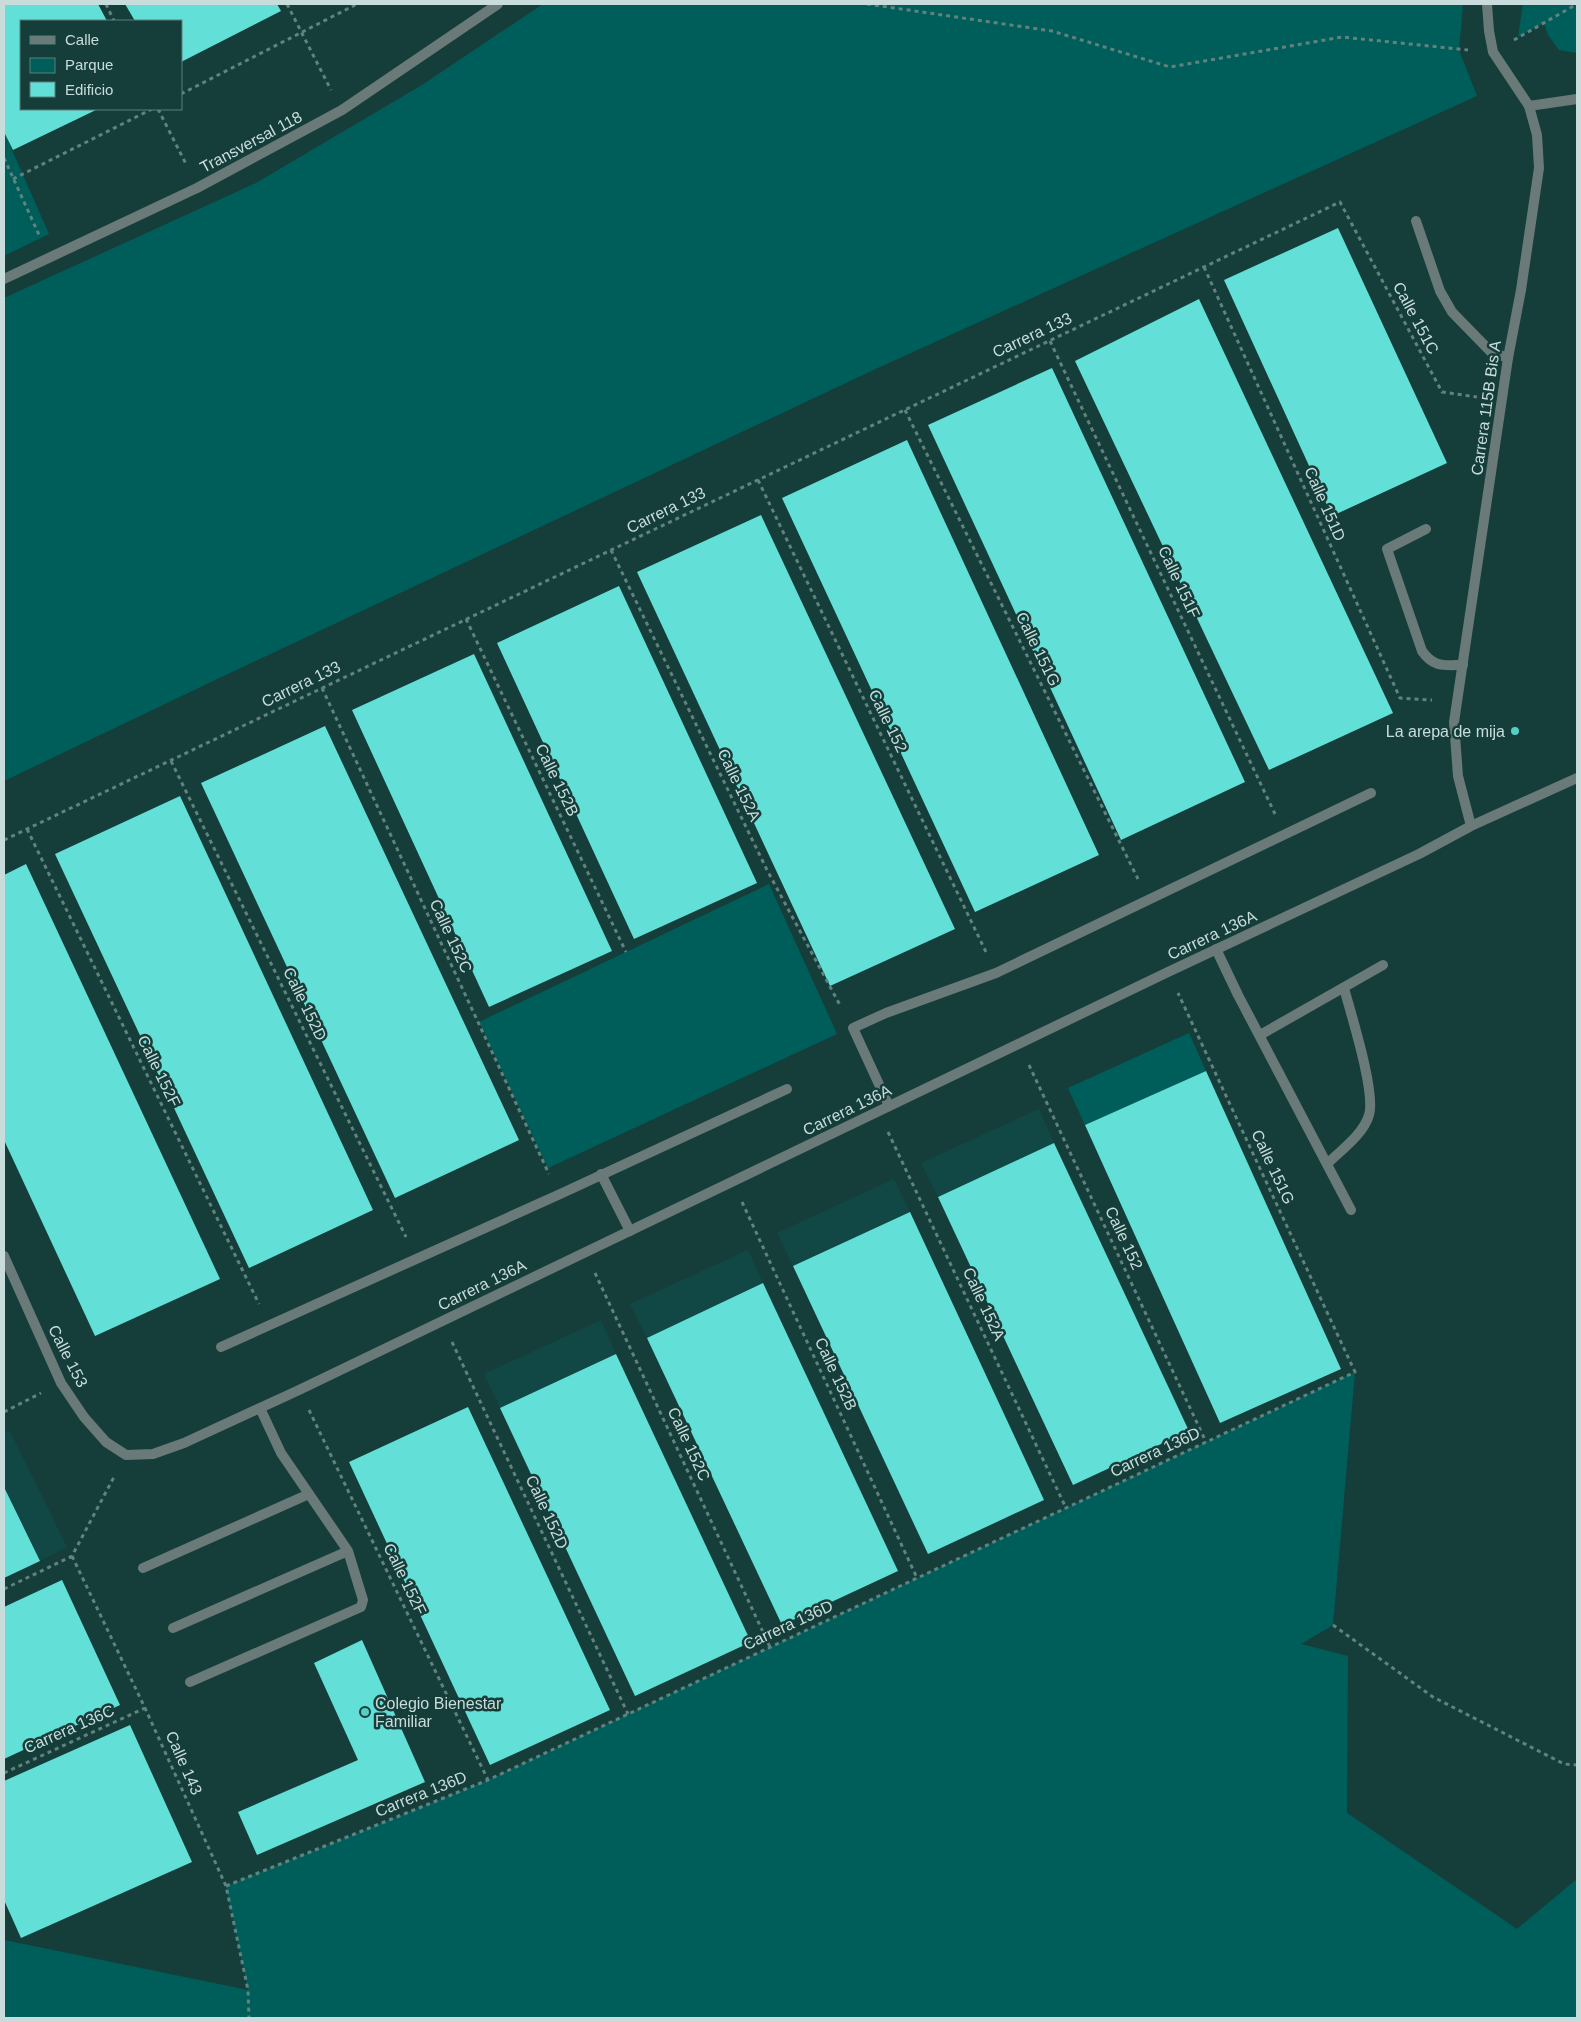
<svg xmlns="http://www.w3.org/2000/svg" width="1581" height="2022" viewBox="0 0 1581 2022" font-family="Arial,sans-serif">
<rect width="100%" height="100%" fill="#153e3b"/>
<path fill="#114845" d="M1039 1109 1054 1143 938 1197 921 1163Z
M894 1179 910 1212 793 1266 777 1233Z
M748 1250 763 1283 647 1338 630 1304Z
M601 1320 616 1354 500 1408 484 1374Z
M10 1431 67 1547 40 1561 4 1487V1434Z"/>
<path fill="#005e5a" d="M543 4H1463L1459 50 1477 96 880 367 211 682 4 781V298L256 183 422 85Z
M1523 4H1577V53L1559 50 1548 35 1544 23 1518 37Z
M4 132 49 234 4 256Z
M769 884 837 1034 548 1168 479 1022Z
M1189 1033 1206 1071 1085 1125 1068 1088Z
M1355 1372 1333 1625 1301 1644 1348 1656 1347 1813 1517 1929 1577 1879V2018H4V1940L248 1990 226 1886 488 1780Z"/>
<path fill="#62dfd7" d="M4 4H98L107 21H21V109H98L13 150 4 132Z
M125 4H277L281 11 181 62V21H135Z
M1338 228 1447 463 1332 516 1224 280Z
M1199 299 1393 713 1269 770 1075 361Z
M1052 368 1245 782 1121 840 928 425Z
M907 440 1099 855 975 912 782 498Z
M761 515 955 929 830 986 637 572Z
M619 586 757 883 634 939 497 643Z
M474 654 612 951 489 1007 352 710Z
M325 726 519 1140 395 1198 201 783Z
M180 796 373 1210 249 1268 55 854Z
M26 864 220 1279 95 1336 4 1140V875Z
M1206 1071 1341 1369 1220 1423 1085 1125Z
M1054 1143 1189 1431 1073 1485 938 1197Z
M910 1212 1044 1500 928 1554 793 1266Z
M763 1283 898 1571 782 1625 647 1338Z
M616 1354 751 1642 635 1696 500 1408Z
M468 1407 610 1710 490 1765 349 1462Z
M4 1487 40 1561 4 1578Z
M62 1580 120 1705 4 1759V1607Z
M362 1640 425 1782 257 1855 238 1812 358 1760 314 1663Z
M130 1725 192 1862 21 1938 4 1900V1781Z"/>
<g fill="none" stroke-linecap="round" stroke-linejoin="round">
<path stroke="#61827f" stroke-width="3" stroke-dasharray="4 4" stroke-linecap="butt" d="M106 4 114 21
M287 4 331 90
M867 4 1052 31 1170 67 1342 37 1468 50
M1514 40 1577 4
M181 94 357 4
M158 109 187 166
M4 158 40 237
M13 179 152 109
M1204 267 1400 698 1432 700
M1050 341 1275 814
M905 410 1138 879
M758 480 986 952
M611 550 767 870 841 1007
M466 619 626 952
M322 688 549 1174
M171 761 406 1237
M27 829 259 1304
M4 840 1340 202 1442 392 1477 397
M1029 1065 1206 1442
M888 1132 1066 1508
M742 1202 917 1578
M595 1273 770 1647
M452 1342 628 1714
M309 1410 488 1780
M4 1412 41 1393
M72 1556 145 1708 226 1886 248 1990 249 2018
M4 1589 72 1556 115 1475
M1333 1625 1433 1697 1564 1764 1577 1765
M4 1773 145 1708
M226 1886 488 1780 1355 1372 1178 993"/>
<path stroke="#697a78" stroke-width="10" d="M1416 221 1440 291 1452 312 1491 352 1508 358
M1426 529 1387 549 1422 651C1434 668 1444 665 1463 665
M1216 949 1238 995 1351 1210
M1260 1035 1383 965
M889 1106 853 1028 886 1013 996 973 1371 793
M1327 1164C1341 1150 1363 1135 1369 1115 1376 1093 1351 1014 1344 988
M601 1174 630 1231
M221 1347 558 1195 787 1089
M143 1568 309 1494
M173 1628 348 1551
M190 1682 361 1607 363 1600 348 1551 281 1453 260 1408"/>
<path stroke="#697a78" stroke-width="10" d="M4 279 197 188 342 110 498 4
M1471 826 1458 776 1454 722 1508 358 1521 290 1539 168 1537 135 1529 106
M4 1256 61 1383 84 1417 106 1442 126 1455 153 1454 184 1443 299 1390 1168 972 1419 854 1471 826 1577 778"/>
<path stroke="#697a78" stroke-width="10" d="M1487 4 1489 31 1493 52 1529 106 1577 99"/>
</g>
<g fill="#55cec6" stroke="#153e3b" stroke-width="2">
<circle cx="1515" cy="731" r="5"/>
<circle cx="365" cy="1712" r="5"/>
</g>
<g text-anchor="middle" dominant-baseline="central" stroke-width="5" stroke-linejoin="round" paint-order="stroke">
<g font-size="16" fill="#c8dddb" stroke="#153e3b">
<text transform="translate(251 142) rotate(-28)">Transversal 118</text>
<text transform="translate(1416 318) rotate(62)">Calle 151C</text>
<text transform="translate(1032 335) rotate(-25)">Carrera 133</text>
<text transform="translate(1486 408) rotate(-82)">Carrera 115B Bis A</text>
<text transform="translate(1325 504) rotate(66)">Calle 151D</text>
<text transform="translate(666 510) rotate(-26)">Carrera 133</text>
<text transform="translate(1179 582) rotate(65)">Calle 151F</text>
<text transform="translate(1038 649) rotate(64)">Calle 151G</text>
<text transform="translate(301 684) rotate(-26)">Carrera 133</text>
<text transform="translate(888 721) rotate(64)">Calle 152</text>
<text transform="translate(557 780) rotate(64)">Calle 152B</text>
<text transform="translate(739 785) rotate(64)">Calle 152A</text>
<text transform="translate(1212 935) rotate(-25)">Carrera 136A</text>
<text transform="translate(451 936) rotate(65)">Calle 152C</text>
<text transform="translate(305 1004) rotate(64)">Calle 152D</text>
<text transform="translate(159 1071) rotate(64)">Calle 152F</text>
<text transform="translate(847 1110) rotate(-26)">Carrera 136A</text>
<text transform="translate(1273 1167) rotate(65)">Calle 151G</text>
<text transform="translate(1124 1238) rotate(65)">Calle 152</text>
<text transform="translate(482 1285) rotate(-26)">Carrera 136A</text>
<text transform="translate(984 1304) rotate(65)">Calle 152A</text>
<text transform="translate(68 1356) rotate(63)">Calle 153</text>
<text transform="translate(836 1374) rotate(65)">Calle 152B</text>
<text transform="translate(689 1444) rotate(65)">Calle 152C</text>
<text transform="translate(1155 1452) rotate(-25)">Carrera 136D</text>
<text transform="translate(547 1512) rotate(65)">Calle 152D</text>
<text transform="translate(405 1579) rotate(64)">Calle 152F</text>
<text transform="translate(788 1625) rotate(-25)">Carrera 136D</text>
<text transform="translate(69 1729) rotate(-24)">Carrera 136C</text>
<text transform="translate(184 1763) rotate(66)">Calle 143</text>
<text transform="translate(421 1794) rotate(-22)">Carrera 136D</text>
</g>
<g font-size="16" fill="#c8dddb" stroke="#153e3b" text-anchor="end">
<text x="1505" y="731">La arepa de mija</text>
<text x="375" y="1703" text-anchor="start">Colegio Bienestar<tspan x="375" dy="18">Familiar</tspan></text>
</g>
</g>
<rect width="1581" height="2022" fill="none" stroke="#c8dddb" stroke-width="10"/>
<rect x="20" y="20" width="162" height="90" fill="#153e3b" stroke="#5d7e7b"/>
<rect x="30" y="36" width="25" height="8" fill="#697a78" stroke="#5d7e7b"/>
<text x="65" y="45" font-size="15" fill="#c8dddb">Calle</text>
<rect x="30" y="58" width="25" height="15" fill="#005e5a" stroke="#5d7e7b"/>
<text x="65" y="70" font-size="15" fill="#c8dddb">Parque</text>
<rect x="30" y="82" width="25" height="15" fill="#62dfd7" stroke="#5d7e7b"/>
<text x="65" y="95" font-size="15" fill="#c8dddb">Edificio</text>
</svg>
